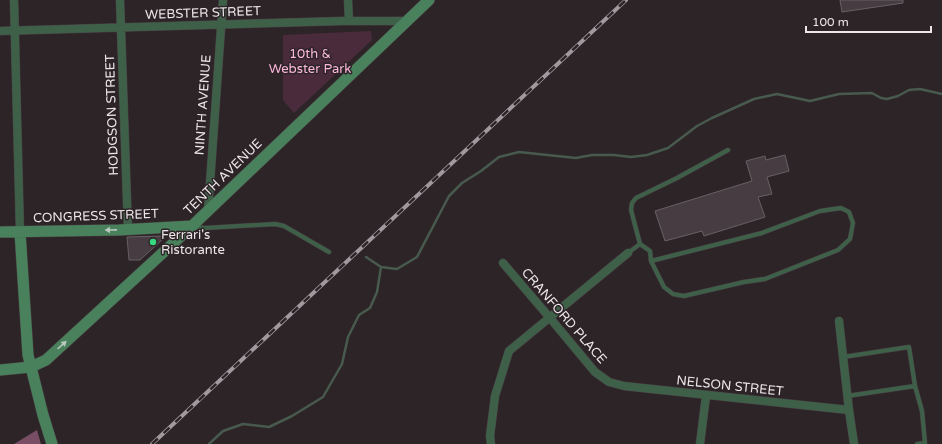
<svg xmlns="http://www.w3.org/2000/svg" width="942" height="444" viewBox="0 0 942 444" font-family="'Varela Round',sans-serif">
<rect width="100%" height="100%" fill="#2d2428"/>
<path fill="#4a2b3c" d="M371 31 372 40 294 113 283 100V35Z"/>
<path fill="#774e64" d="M37 430 41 444H14Z"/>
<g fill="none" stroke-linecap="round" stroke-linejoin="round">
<path stroke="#485a4e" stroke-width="2.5" d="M366 257 381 267
M209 444 223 431 243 424 269 427 292 416 323 397 342 364 348 337 359 315 370 308 377 292 381 267 397 269 417 257 449 196 462 183 481 171 499 157 519 152 576 158 592 155H614L631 157 647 155 668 148 697 126 712 118 754 99 777 94 810 101 839 94 872 93 881 98 887 99 898 96 909 90 920 89 942 94"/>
</g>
<path fill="#463c41" stroke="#695f64" d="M840 0H903V3L842 12Z
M785 155 789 171 767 177 772 194 758 197 765 217 704 236 702 231 665 241 655 211 752 181 746 161 765 156 766 160Z
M163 236V239L140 260H129L127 237Z"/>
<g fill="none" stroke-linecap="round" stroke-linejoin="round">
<defs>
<path id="lane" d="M195 227 205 228 275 224 284 226 329 252
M640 244 650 251 651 261 664 287 673 294 684 296 744 282 765 279 838 250 850 239 853 223 849 212 841 208 820 211 762 233 651 261
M628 253 640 244 631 210 632 203 636 198 677 178 728 150
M843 357 909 347 915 386 847 396
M915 386 922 411 925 443 917 444"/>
<path id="street" d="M14 0 20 232
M120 0 128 230
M348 0 349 21
M0 31 343 21H406
M208 211 223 0
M503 263 550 318 595 372 609 382 624 386 849 410
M839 321 849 410 854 444
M491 444 490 436 495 396 509 351 628 253
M700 444 706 396"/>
<path id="secondary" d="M0 232 119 230 192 226
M20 232 28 355 43 415 52 444
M0 370 31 367 46 360 192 226 429 0"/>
</defs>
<use href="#lane" stroke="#483f43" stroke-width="5"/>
<use href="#street" stroke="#483f43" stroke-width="9"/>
<use href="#secondary" stroke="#483f43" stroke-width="12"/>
<use href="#lane" stroke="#3e6049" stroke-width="4"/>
<use href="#street" stroke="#3e6049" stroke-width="8"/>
<use href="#secondary" stroke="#48815b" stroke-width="11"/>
<defs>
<path id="rail" d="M152 444 626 0"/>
</defs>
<use href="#rail" stroke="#a0999d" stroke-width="4"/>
<use href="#rail" stroke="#2d2428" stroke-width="2.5" stroke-dasharray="8" stroke-linecap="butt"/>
</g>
<defs><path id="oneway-solid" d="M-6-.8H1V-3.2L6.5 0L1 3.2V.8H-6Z"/></defs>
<g fill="#bbc8be">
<use href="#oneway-solid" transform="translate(111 230) rotate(179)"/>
<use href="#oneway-solid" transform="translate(62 345) rotate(-42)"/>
</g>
<circle fill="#37d880" stroke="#2d2428" stroke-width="1.5" cx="153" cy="242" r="4"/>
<g text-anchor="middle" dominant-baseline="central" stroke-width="3" stroke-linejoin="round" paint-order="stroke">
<g font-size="13" fill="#ece6e9" stroke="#2d2428">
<text transform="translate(203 13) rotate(-2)">WEBSTER STREET</text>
<text transform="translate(203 105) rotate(-86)">NINTH AVENUE</text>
<text transform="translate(112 115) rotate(-92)">HODGSON STREET</text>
<text transform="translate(223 177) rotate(-44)">TENTH AVENUE</text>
<text transform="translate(96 216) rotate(-2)">CONGRESS STREET</text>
<text transform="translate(564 316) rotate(49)">CRANFORD PLACE</text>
<text transform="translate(730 386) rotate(6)">NELSON STREET</text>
</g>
<g font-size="13" fill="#feb8dd" stroke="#2d2428">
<text x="310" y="54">10th &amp;<tspan x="310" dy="15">Webster Park</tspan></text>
</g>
<g font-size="13" fill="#ece6e9" stroke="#2d2428" text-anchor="start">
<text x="161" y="235">Ferrari's<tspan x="161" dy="15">Ristorante</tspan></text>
</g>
</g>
<path d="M806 26v6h125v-6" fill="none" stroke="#ece6e9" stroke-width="2"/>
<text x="812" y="26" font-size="12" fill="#ece6e9" stroke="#2d2428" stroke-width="3" paint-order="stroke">100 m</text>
</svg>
